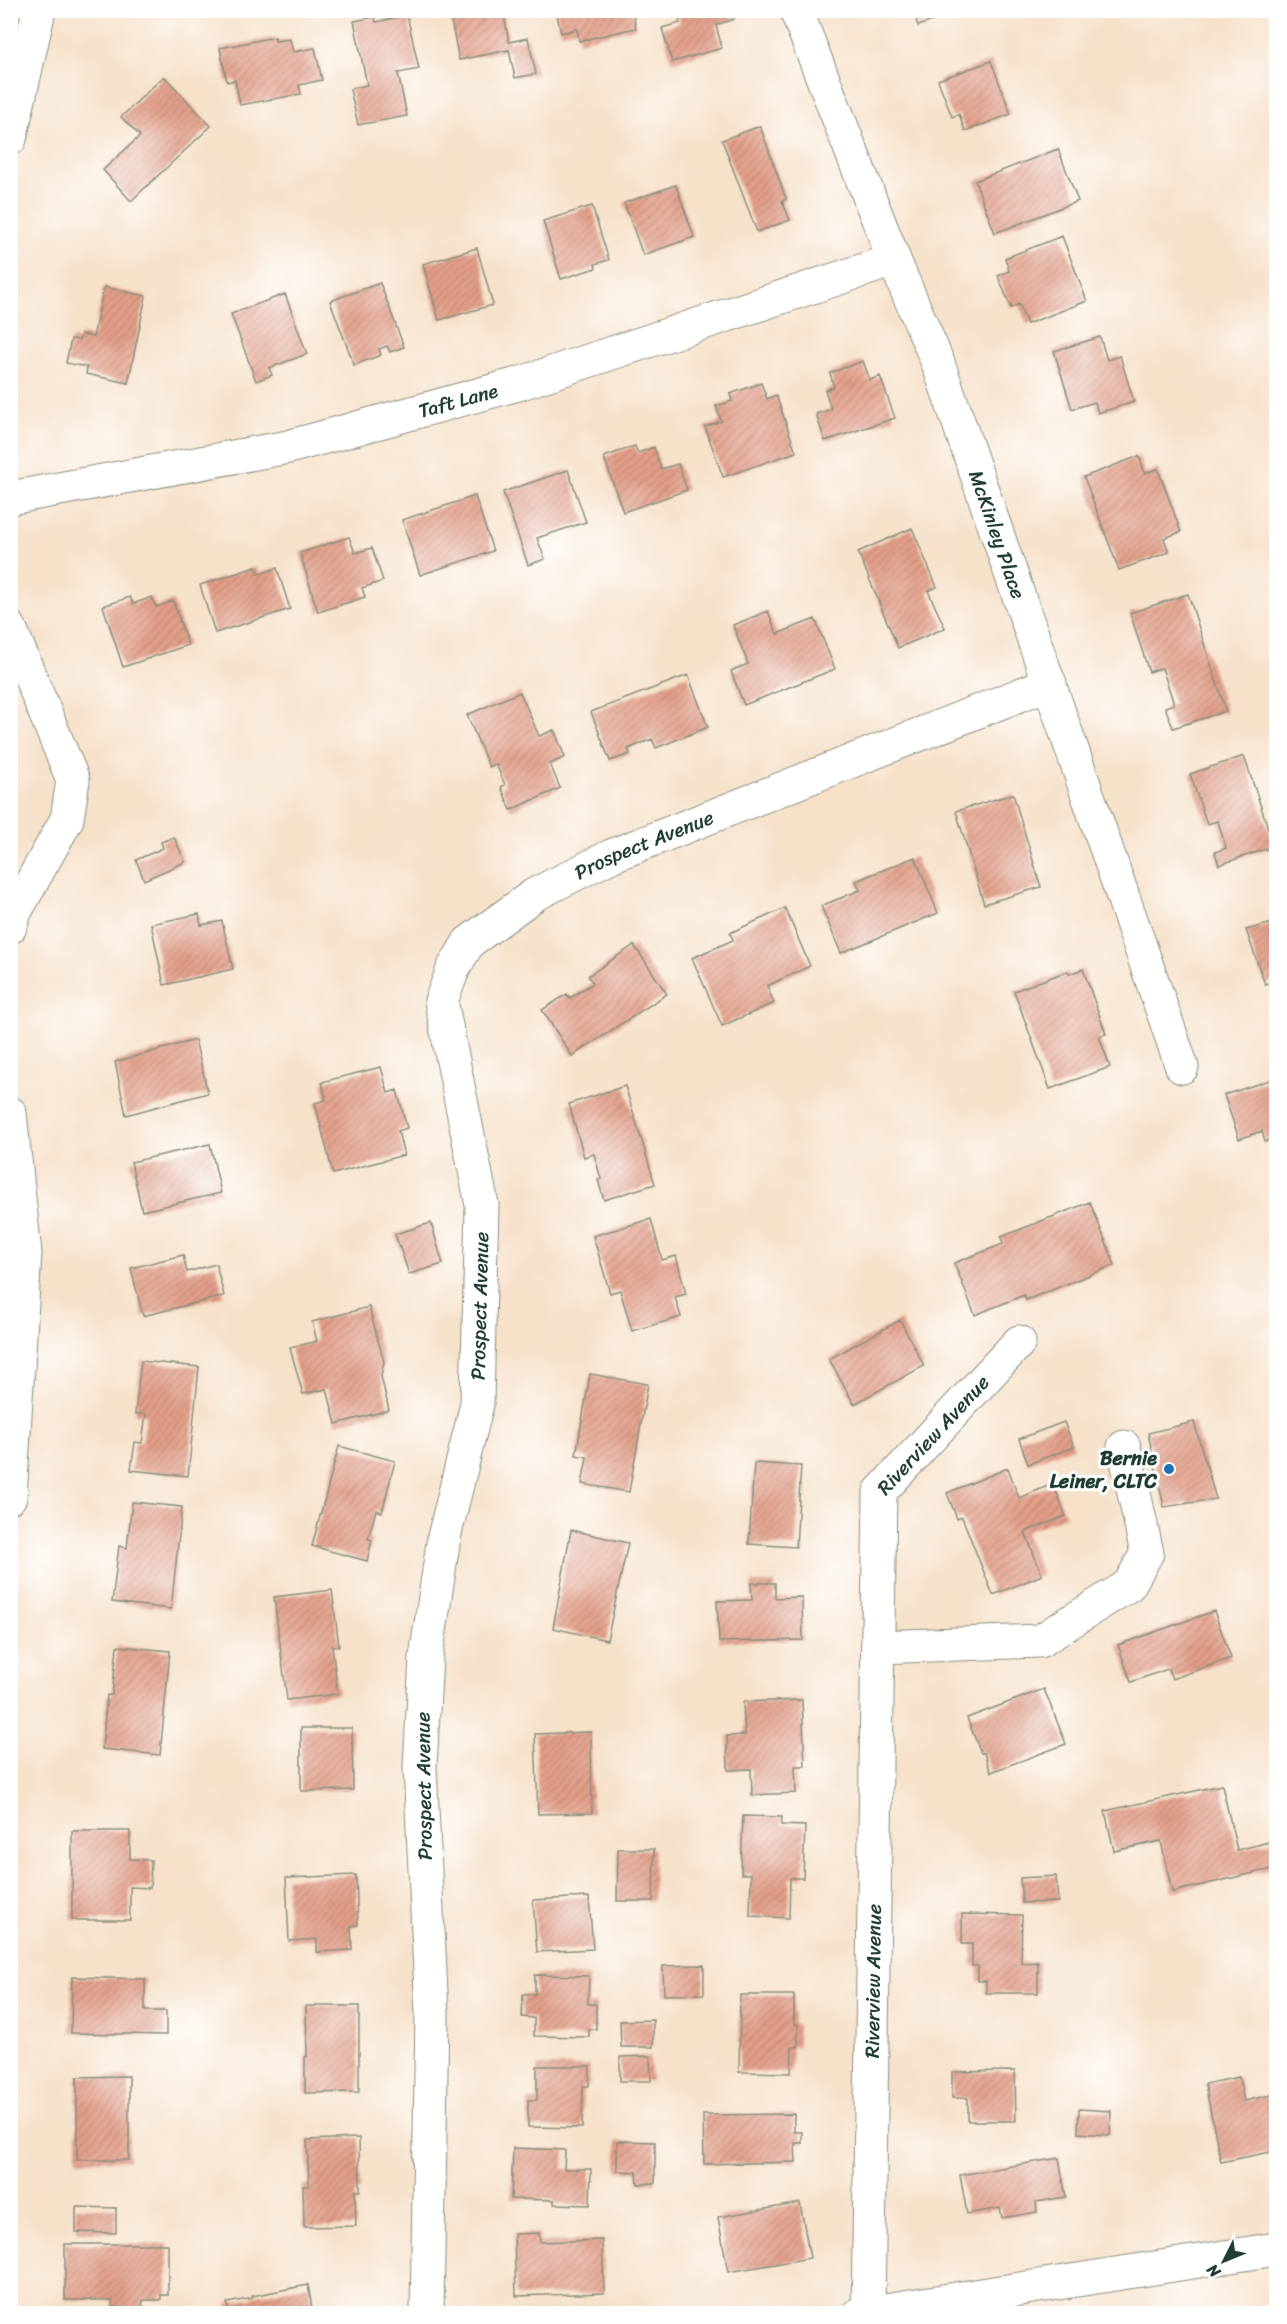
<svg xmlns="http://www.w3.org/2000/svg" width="1287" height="2324" viewBox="0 0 1287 2324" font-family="Sriracha,sans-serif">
<defs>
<pattern id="building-hatch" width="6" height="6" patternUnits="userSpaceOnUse" patternTransform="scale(1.5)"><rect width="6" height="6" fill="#e49f88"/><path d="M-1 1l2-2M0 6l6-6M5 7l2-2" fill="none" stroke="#b88370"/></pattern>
</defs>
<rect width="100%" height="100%" fill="#fff"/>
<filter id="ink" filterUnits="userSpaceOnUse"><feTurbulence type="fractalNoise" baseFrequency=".0167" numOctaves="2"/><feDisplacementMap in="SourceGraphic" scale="12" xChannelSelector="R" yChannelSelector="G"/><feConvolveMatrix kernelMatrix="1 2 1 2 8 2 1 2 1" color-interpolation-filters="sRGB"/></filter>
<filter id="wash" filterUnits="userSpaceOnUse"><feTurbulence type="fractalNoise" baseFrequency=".008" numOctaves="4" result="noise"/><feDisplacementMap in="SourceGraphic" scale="24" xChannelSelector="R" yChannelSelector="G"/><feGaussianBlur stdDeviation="1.35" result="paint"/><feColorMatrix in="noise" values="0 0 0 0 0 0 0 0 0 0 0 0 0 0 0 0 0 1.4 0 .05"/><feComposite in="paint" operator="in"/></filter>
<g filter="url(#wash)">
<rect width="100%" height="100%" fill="#f6e1c9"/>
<g id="blocks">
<path fill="url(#building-hatch)" d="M449 10H503L509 42 528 38 536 74 515 78 509 50 459 60Z
M556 10H632L636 28 579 41 577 29 561 33Z
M677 10H732L734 19 716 25 722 48 672 62 662 28 680 23Z
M913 10H961L962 11 918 26Z
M407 15 419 69 398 73 407 116 358 125 350 89 367 85 354 21 375 17 376 22Z
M275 37V41L290 39 293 52 315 48 322 80 299 85 301 94 240 105 235 80 227 82 220 48Z
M991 61 1011 114 965 131 959 114 952 117 938 80Z
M164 76 211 126 131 201 103 170 140 136 121 117Z
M760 126 786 199 782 201 790 220 757 232 722 140Z
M1058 149 1078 201 995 233 975 181Z
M676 185 694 237 643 255 624 203Z
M592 206 609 260 595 264 596 268 561 279 543 221Z
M1062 236 1087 301 1027 324 1019 304 1011 308 998 276 1009 271 1005 258Z
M477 248 493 305 439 320 423 264Z
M380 283 404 347 390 352 387 346 379 349 381 355 354 365 330 301Z
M104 287 146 296 128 383 86 374 87 367 66 363 71 339 79 340 81 334 93 337Z
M285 294 307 354 269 368 272 375 256 381 231 314Z
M1100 337 1107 360 1120 356 1134 402 1098 413 1095 402 1072 409 1054 351Z
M863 361 870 380 880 376 895 418 825 441 816 414 831 409 825 390 834 387 830 373Z
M761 383 767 399 776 395 796 452 723 477 705 427 721 421 716 406 732 401 730 394Z
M635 446 638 453 654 447 661 469 678 464 687 490 623 512 604 457Z
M1139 456 1145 473 1158 469 1181 532 1164 538 1169 552 1119 570 1084 477Z
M568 470 586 522 537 538 545 559 528 565 503 492Z
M475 496 493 551 420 575 402 520Z
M912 528 937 587 928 591 945 628 898 648 858 552Z
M349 537 355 553 372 548 383 581 362 588 365 597 318 612 300 553Z
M256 567 259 574 277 568 290 609 215 633 200 585Z
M1188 594 1226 711 1173 728 1165 707 1174 704 1162 668 1149 672 1130 613Z
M130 597 133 604 152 597 156 607 173 601 188 645 123 667 103 606Z
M768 611 777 634 815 619 835 669 744 705 731 671 748 664 733 625Z
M688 675 708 727 656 748 652 739 628 749 630 754 610 761 591 712Z
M520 692 539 736 554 730 565 757 550 764 560 788 511 810 501 787 505 785 496 764 489 767 467 715Z
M1244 756 1274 846 1219 865 1215 852 1226 848 1218 821 1207 824 1190 774Z
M1013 794 1041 887 984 904 956 811Z
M174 837 185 862 144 880 136 860 163 848 161 842Z
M915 857 938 913 841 953 821 906 860 890 856 881Z
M785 908 810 966 767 986 774 1003 722 1026 692 958 733 940 730 933Z
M199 914 201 925 222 921 233 969 164 985 151 924Z
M1276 922V981L1265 984 1246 930Z
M634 945 667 994 572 1056 542 1010 567 994 570 998 593 983 588 976Z
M1083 969 1106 1034 1099 1036 1110 1067 1050 1089 1014 991 1068 971 1069 974Z
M195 1040 208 1093 126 1115 115 1062Z
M381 1067 388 1093 397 1090 407 1128 398 1131 404 1155 333 1174 315 1103 326 1100 322 1082Z
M1276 1078V1138L1265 1142 1262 1131 1239 1139 1224 1095Z
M625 1086 655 1184 604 1200 598 1180 601 1179 594 1154 584 1157 569 1104Z
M210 1144 221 1193 142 1211 131 1162Z
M1090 1202 1115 1265 1026 1300 1024 1295 975 1315 954 1263 1003 1244 1001 1237Z
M651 1219 662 1260 676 1256 686 1294 675 1297 681 1317 632 1331 620 1290 610 1293 593 1236Z
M431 1223 443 1264 409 1274 395 1234Z
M183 1255 187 1272 216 1264 224 1296 143 1316 131 1268Z
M369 1307 384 1362 381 1376 389 1410 336 1424 327 1389 303 1394 290 1348 317 1341 312 1322Z
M900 1320 924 1366 854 1404 829 1359Z
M141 1361 199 1367 188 1476 131 1470 135 1442 142 1443 146 1414H135Z
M590 1374 648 1384 629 1492 582 1484 587 1457 576 1455Z
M1064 1422 1074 1447 1028 1464 1019 1439Z
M1194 1422 1216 1499 1164 1507 1148 1433Z
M339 1446 395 1461 382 1512 376 1510 368 1539 372 1540 367 1561 312 1546Z
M754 1463 801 1466 796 1547 749 1544Z
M1008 1468 1019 1498 1053 1484 1066 1516 1025 1532 1042 1575 993 1595 962 1517 957 1519 947 1493Z
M132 1502 182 1507 171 1609 112 1602 119 1546 127 1548Z
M571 1530 628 1543 607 1640 553 1628Z
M751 1583H775V1598L802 1597 803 1640 719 1642 717 1601 752 1600Z
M332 1590 339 1646H332L338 1694 287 1700 274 1597Z
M1214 1611 1231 1658 1172 1679 1168 1669 1131 1682 1118 1645Z
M117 1646 170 1651 160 1755 102 1749 107 1695H112Z
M1044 1689 1066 1744 991 1772 984 1753H981L967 1718Z
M802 1700 805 1766H795L796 1793 752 1795 751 1769 728 1770 727 1736 745 1735 743 1702Z
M301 1728H352L353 1790 301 1791Z
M591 1732 592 1813 538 1814 535 1734Z
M1222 1785 1237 1850 1273 1841 1276 1868 1172 1892 1161 1841 1114 1851 1105 1811Z
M743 1816 782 1817 781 1825 805 1826 803 1878H790L789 1918 750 1916 751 1874H741Z
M72 1831H130V1859L151 1860 150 1888 130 1887V1920H72Z
M618 1849H654L653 1901H617Z
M356 1875 358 1925 351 1926 352 1950 317 1952V1939L289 1941 286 1878Z
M1056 1876 1058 1902 1022 1903 1020 1878Z
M589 1897 593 1949 537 1952 533 1900Z
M962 1914 1022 1915 1021 1963 1038 1962V1993H986V1981H978V1966H972V1944H962Z
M704 1965V1994L664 1995 663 1966Z
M535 1975 589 1976 588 2004H596V2029H589V2037L534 2036V2018L522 2017 523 1994H535Z
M72 1977 145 1979V2011H166V2035L71 2033Z
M740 1995H794V2024H798V2047H792L791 2073 739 2072Z
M306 2006H359V2092L305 2093V2057L307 2056Z
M653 2020V2047H621L620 2021Z
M650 2056 651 2081H620V2057Z
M537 2066H590L589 2086H583L582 2128 528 2127V2100H537Z
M1015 2071 1016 2121H968V2098H952V2072Z
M129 2076V2160H77V2077Z
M1239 2077 1244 2101 1276 2094V2151L1221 2162 1205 2084Z
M1079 2109 1111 2111 1110 2135 1078 2133Z
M794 2114V2132H802V2143H795L796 2162 704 2164 703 2115Z
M359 2138 360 2191H355L356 2226 304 2227 303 2186H309L307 2140Z
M617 2141 655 2142V2183L638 2184 637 2172 617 2171Z
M513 2148 565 2150 564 2169H591L590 2205 554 2204V2200L511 2199Z
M1059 2158 1066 2197 1036 2202 1037 2212 1002 2218 1000 2208 967 2214 960 2175Z
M800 2203 810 2258 728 2272 718 2217Z
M76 2207 116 2208V2233L76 2232Z
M539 2233 540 2242 602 2240 604 2293 516 2296 514 2234Z
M65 2244H168V2295H161V2300H143L142 2309 112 2307V2300H65Z
M308 2285 313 2314H229L227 2303 253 2298 252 2296Z"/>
</g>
</g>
<g filter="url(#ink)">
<use href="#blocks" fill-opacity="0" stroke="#8a8f7e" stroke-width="1.5"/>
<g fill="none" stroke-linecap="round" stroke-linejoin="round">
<defs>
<g id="minor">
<path id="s1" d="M796 10 894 260 938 363 1182 1067"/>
<path d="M10 139 39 10"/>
<path id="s2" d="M10 498 288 447 518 384 894 260"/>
<path d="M10 628 73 780 67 819 15 912 10 927"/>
<path d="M10 1113 25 1253 10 1497"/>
<path d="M878 1647 1040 1641 1129 1585 1147 1553 1124 1447"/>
<path id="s3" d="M427 2314 432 2013 420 1767 426 1657 444 1537 477 1404 482 1205 441 1001 454 967 469 942 534 895 611 856 1050 683"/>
<path d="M859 2314 1276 2249"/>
<path id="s4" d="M868 2314 880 1492 1019 1342"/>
</g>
</defs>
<use href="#minor" stroke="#8a8f7e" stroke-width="35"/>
<use href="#minor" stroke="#fff" stroke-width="33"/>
</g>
</g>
<circle fill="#1f6fb2" stroke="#fff" stroke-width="2" cx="1169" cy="1469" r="6"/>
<g text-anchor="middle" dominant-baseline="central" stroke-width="6" stroke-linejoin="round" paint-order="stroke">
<g font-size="20" fill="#1f3d34" stroke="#fff">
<text stroke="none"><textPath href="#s2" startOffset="459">Taft Lane</textPath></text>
<text stroke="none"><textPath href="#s1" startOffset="562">McKinley Place</textPath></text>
<text stroke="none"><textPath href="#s3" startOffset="1590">Prospect Avenue</textPath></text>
<text stroke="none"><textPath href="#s3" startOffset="1014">Prospect Avenue</textPath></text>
<text stroke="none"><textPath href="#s4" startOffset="900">Riverview Avenue</textPath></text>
<text transform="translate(424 1786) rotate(-91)">Prospect Avenue</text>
<text stroke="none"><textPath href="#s4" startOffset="333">Riverview Avenue</textPath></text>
</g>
<g font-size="20" font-weight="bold" fill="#1f3d34" stroke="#fff" text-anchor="end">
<text x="1157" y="1458">Bernie<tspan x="1157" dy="23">Leiner, CLTC</tspan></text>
</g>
</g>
<rect width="1287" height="2324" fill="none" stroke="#fff" stroke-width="36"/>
<g transform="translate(1224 2261) rotate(227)" stroke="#ffffff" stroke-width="4.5" paint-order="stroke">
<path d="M0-4.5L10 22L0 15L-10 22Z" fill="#1f3d34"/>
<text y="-9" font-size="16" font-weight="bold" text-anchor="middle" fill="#1f3d34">N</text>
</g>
</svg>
